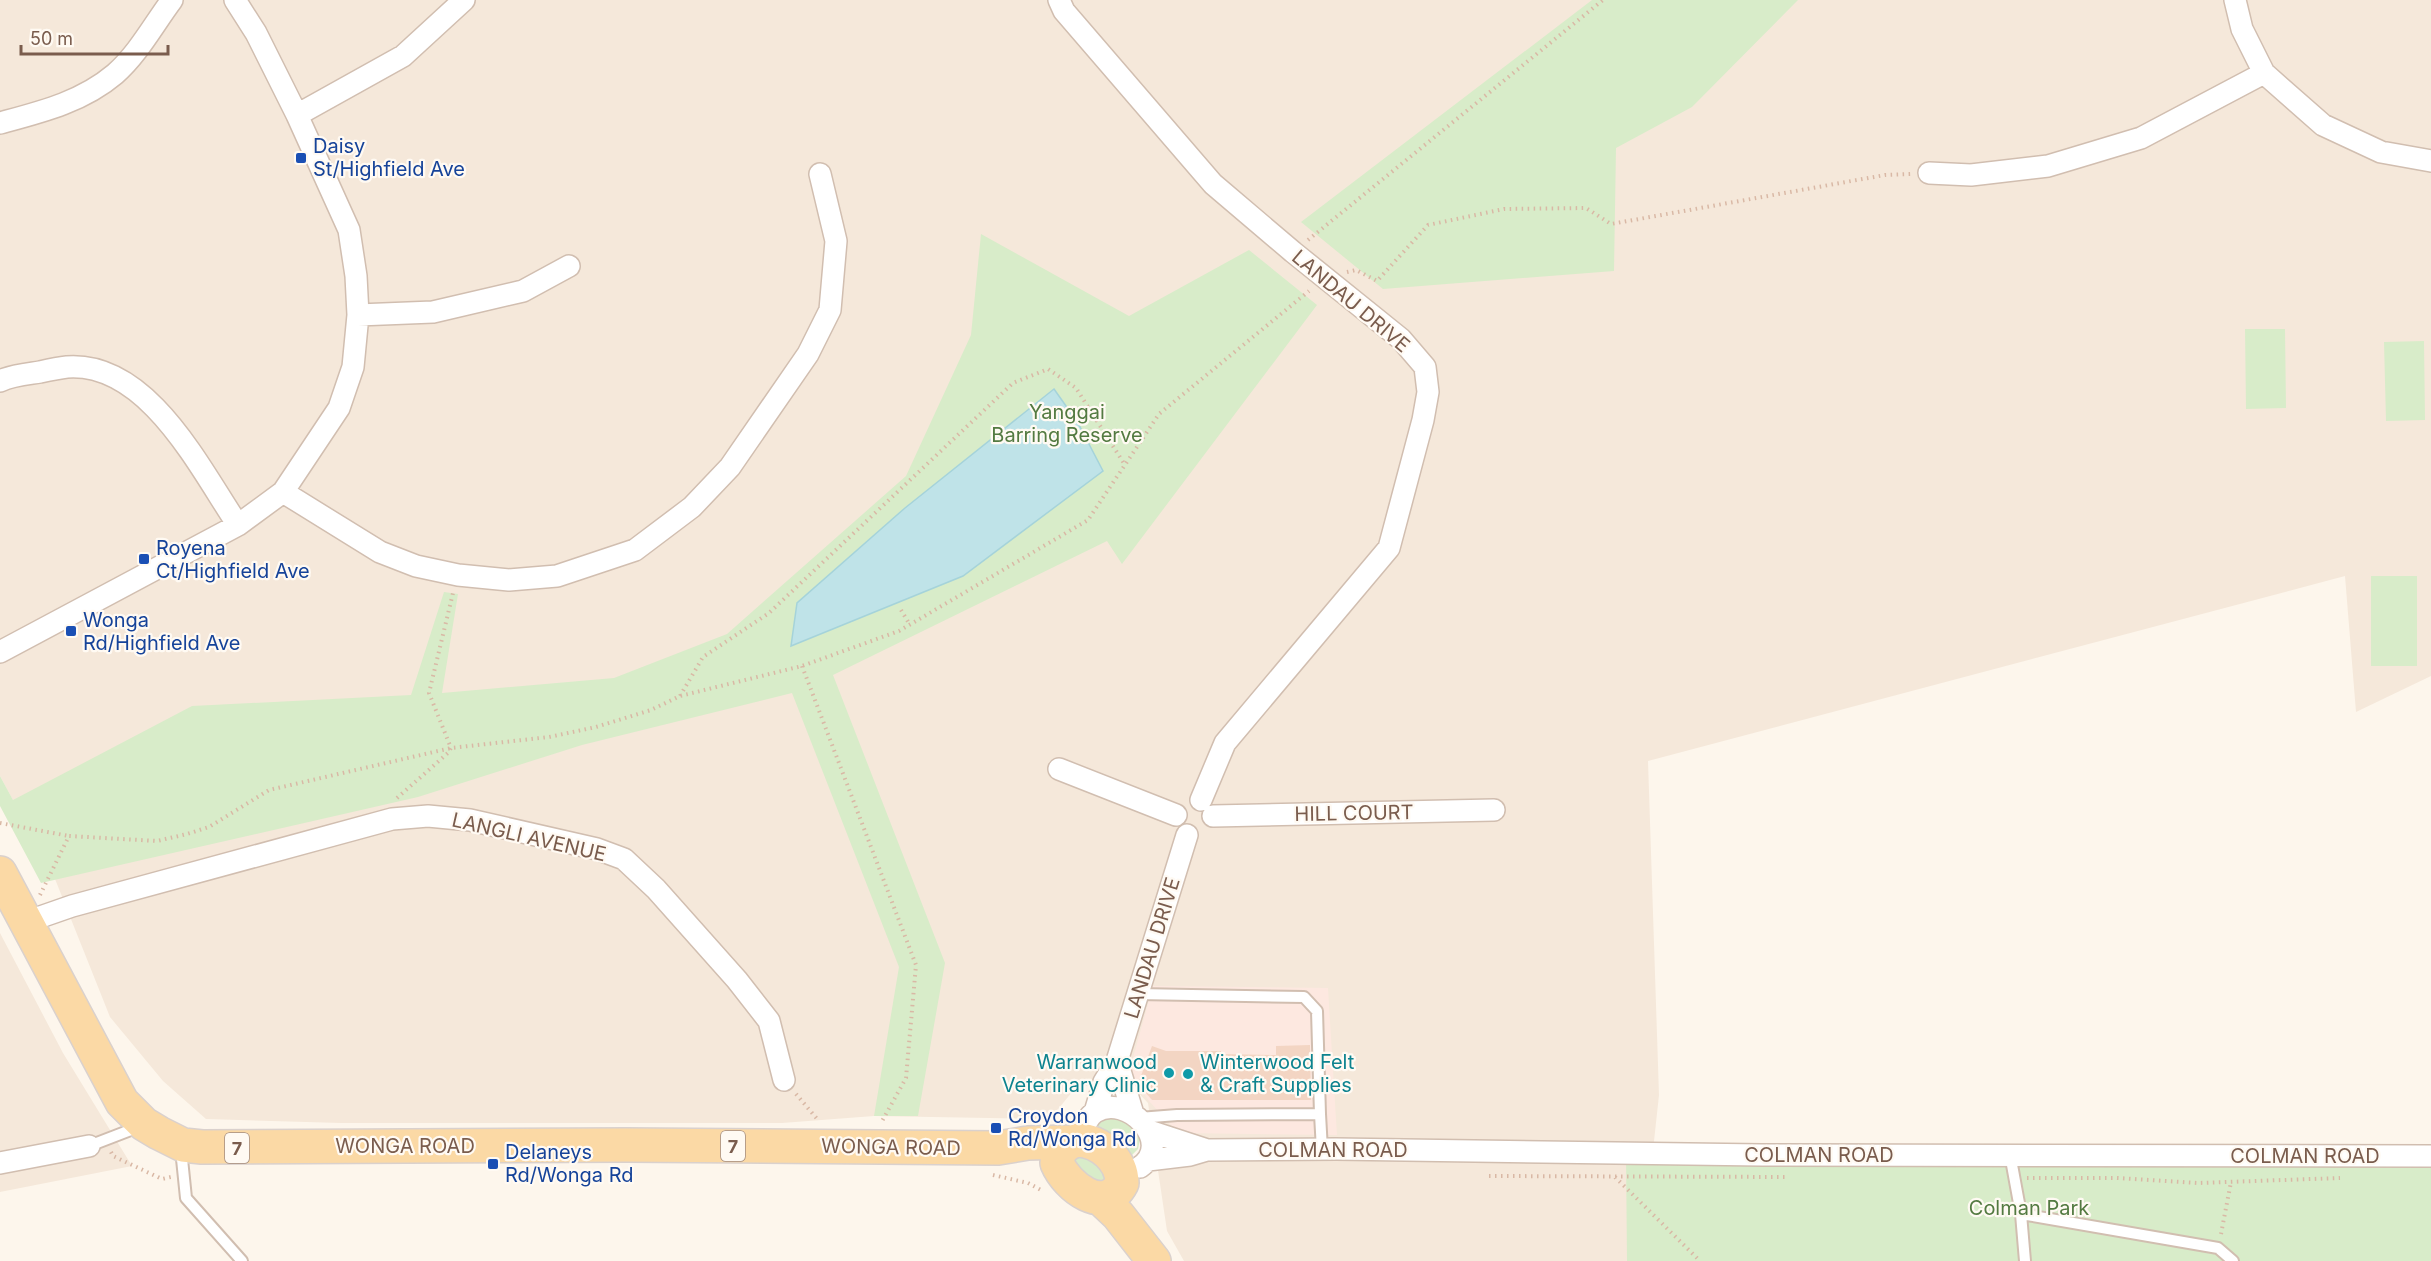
<svg xmlns="http://www.w3.org/2000/svg" width="2431" height="1261" viewBox="0 0 2431 1261" font-family="Inter,sans-serif">
<rect width="100%" height="100%" fill="#fdf6ec"/>
<path fill="#f5e8da" d="M0 0H2431V676L2356 712 2345 576 1648 761 1659 1095 1641 1261H1184L1167 1231 1148 1103 1130 1084 1077 1086 1050 1119 874 1116 782 1123H341L206 1119 163 1081 110 1017 55 879 0 776Z
M0 933 63 1053 132 1166 0 1192Z"/>
<path fill="#fde8e0" d="M1153 986 1328 988 1337 1135 1178 1133 1149 1101 1129 1072Z"/>
<path fill="#d8ecc9" d="M1592 0H1798L1692 107 1616 148 1614 271 1383 289 1301 222Z
M981 234 1129 316 1249 250 1317 305 1122 564 1107 541 833 675 945 963 918 1116H874L899 967 792 693 582 745 418 797 41 883 0 806V776L13 800 192 706 411 695 444 592 458 594 442 693 614 678 727 634 906 476 971 335Z
M2245 329H2285L2286 408 2246 409Z
M2424 341 2425 420 2386 421 2384 342Z
M2371 576H2417V666H2371Z
M1126 1114 1141 1134 1138 1149 1128 1159 1093 1131 1095 1121Z
M1626 1154 2431 1160V1261H1627Z
M1073 1155H1089L1108 1177 1103 1184 1074 1170Z"/>
<path fill="#bfe3e8" stroke="#a5d3da" stroke-width="1.5" d="M1054 389 1078 423 1103 471 963 576 791 646 797 603 905 508Z"/>
<path fill="#f3d5c3" d="M1310 1045 1311 1100H1152L1138 1084 1152 1046 1166 1051H1221V1054L1276 1055V1046Z"/>
<g fill="none" stroke-linecap="round" stroke-linejoin="round">
<defs>
<path id="lane" d="M1138 994 1304 997 1317 1011 1320 1114
M1139 1118 1177 1115 1320 1114 1322 1150
M89 1146 141 1126
M183 1148 182 1159 186 1198 242 1261
M2010 1154 2021 1214 2218 1248 2233 1261
M2021 1214 2025 1261"/>
<path id="street" d="M1059 0 1064 11 1213 184 1293 252 1401 339 1425 367 1428 392 1423 420 1389 548 1225 743 1201 800
M2235 0 2242 29 2264 73 2323 125 2381 152 2431 161
M297 115 403 56 464 0
M0 123C41 112 82 102 115 74 138 54 154 24 172 0
M1929 173 1971 175 2048 166 2141 138 2264 73
M358 315 433 312 523 291 569 266
M0 381C12 375 27 374 40 372 49 370 58 368 67 367 148 361 200 469 238 525
M283 492 380 552 416 566 458 575 509 580 557 576 635 550 692 507 730 467 808 354 830 310 836 241 820 174
M0 652 238 525 283 492 339 408 353 367 358 315 356 276 349 230 297 115 256 33 235 0
M1059 769 1176 815
M1213 816 1494 810
M26 922 72 906 392 819 428 816 470 820 597 849 624 859 656 889 737 980 769 1021 784 1080
M1117 1061 1133 1114
M1095 1112 1104 1082 1117 1061 1187 835
M1149 1131 1207 1150
M1078 1140C1082 1131 1087 1117 1095 1112 1127 1092 1175 1143 1140 1167
M1148 1160 1190 1155 1207 1150 1336 1149 1762 1155 2431 1156
M0 1163 89 1146"/>
<path id="primary" d="M0 873 122 1102 144 1124 159 1133 183 1145 202 1147 626 1145 998 1148 1028 1143 1070 1142
M1078 1140C1100 1141 1122 1160 1122 1183 1105 1216 1067 1187 1057 1163 1058 1150 1065 1143 1078 1140Z
M1101 1199 1118 1215 1154 1261"/>
</defs>
<use href="#lane" stroke="#d1beb0" stroke-width="14"/>
<use href="#street" stroke="#d1beb0" stroke-width="24"/>
<use href="#primary" stroke="#dad1cd" stroke-width="36"/>
<path stroke="#d9b8a5" stroke-width="4" stroke-dasharray="1.5 4.5" stroke-linecap="butt" d="M1308 240 1603 0
M1347 272 1356 270 1377 281 1428 225 1504 209 1586 208 1611 224 1885 175 1911 174
M901 610 910 625
M802 666 916 965 906 1078 881 1123
M680 696 703 657 769 613 1013 383 1048 369 1076 388 1125 465
M397 798 448 753 451 748 429 693 453 593
M0 823 69 836
M40 895 69 836 157 841 187 834 209 827 269 790 451 748 549 737 596 727 651 710 680 696 802 666 899 631 1088 520 1159 414 1309 291
M796 1094 818 1120
M111 1152 113 1156 162 1179 171 1177
M993 1175 1028 1183 1043 1191
M1489 1176 1789 1177
M1615 1177 1700 1261
M2027 1178H2117L2198 1183 2340 1178
M2221 1234 2231 1182"/>
<use href="#lane" stroke="#fff" stroke-width="10"/>
<use href="#street" stroke="#fff" stroke-width="21"/>
<use href="#primary" stroke="#fbd9a5" stroke-width="33"/>
</g>
<g fill="#1a4fb4" stroke="#fffaf3" stroke-width="2">
<rect x="295" y="152" width="12" height="12" rx="3"/>
<rect x="138" y="553" width="12" height="12" rx="3"/>
<rect x="65" y="625" width="12" height="12" rx="3"/>
<rect x="990" y="1122" width="12" height="12" rx="3"/>
<rect x="487" y="1158" width="12" height="12" rx="3"/>
</g>
<g fill="#0f9aa8" stroke="#fffaf3" stroke-width="2">
<circle cx="1169" cy="1073" r="6"/>
<circle cx="1188" cy="1074" r="6"/>
</g>
<g text-anchor="middle" dominant-baseline="central" stroke-width="4.5" stroke-linejoin="round" paint-order="stroke">
<g fill="#fffaf3" stroke="#a28b7f" stroke-width="1.5">
<rect x="721" y="1131" width="24" height="30" rx="4.5"/>
<rect x="225" y="1133" width="24" height="30" rx="4.5"/>
</g>
<g font-size="18" font-weight="bold" fill="#7a5c4d">
<text x="733" y="1146">7</text>
<text x="237" y="1148">7</text>
</g>
<g font-size="20" fill="#164399" stroke="#fffaf3" text-anchor="start">
<text x="313" y="146">Daisy<tspan x="313" dy="23">St/Highfield Ave</tspan></text>
<text x="156" y="548">Royena<tspan x="156" dy="23">Ct/Highfield Ave</tspan></text>
<text x="83" y="620">Wonga<tspan x="83" dy="23">Rd/Highfield Ave</tspan></text>
<text x="1008" y="1116">Croydon<tspan x="1008" dy="23">Rd/Wonga Rd</tspan></text>
<text x="505" y="1152">Delaneys<tspan x="505" dy="23">Rd/Wonga Rd</tspan></text>
</g>
<g font-size="20" fill="#7a5c4d" stroke="#fffaf3">
<text transform="translate(1351 301) rotate(40)">LANDAU DRIVE</text>
<text transform="translate(1354 813) rotate(-1)">HILL COURT</text>
<text transform="translate(529 837) rotate(13)">LANGLI AVENUE</text>
<text transform="translate(1152 948) rotate(-73)">LANDAU DRIVE</text>
<text x="405" y="1146">WONGA ROAD</text>
<text transform="translate(891 1147) rotate(1)">WONGA ROAD</text>
<text x="1333" y="1150">COLMAN ROAD</text>
<text x="1819" y="1155">COLMAN ROAD</text>
<text x="2305" y="1156">COLMAN ROAD</text>
</g>
<g font-size="20" fill="#537a41" stroke="#fffaf3">
<text x="1067" y="412">Yanggai<tspan x="1067" dy="23">Barring Reserve</tspan></text>
<text x="2029" y="1208">Colman Park</text>
</g>
<g font-size="20" fill="#0d838f" stroke="#fffaf3" text-anchor="end">
<text x="1157" y="1062">Warranwood<tspan x="1157" dy="23">Veterinary Clinic</tspan></text>
<text x="1200" y="1062" text-anchor="start">Winterwood Felt<tspan x="1200" dy="23">&amp; Craft Supplies</tspan></text>
</g>
</g>
<path d="M21 45v9h147v-9" fill="none" stroke="#7a5c4d" stroke-width="3"/>
<text x="30" y="45" font-size="18" fill="#7a5c4d" stroke="#fffaf3" stroke-width="4.5" paint-order="stroke">50 m</text>
</svg>
